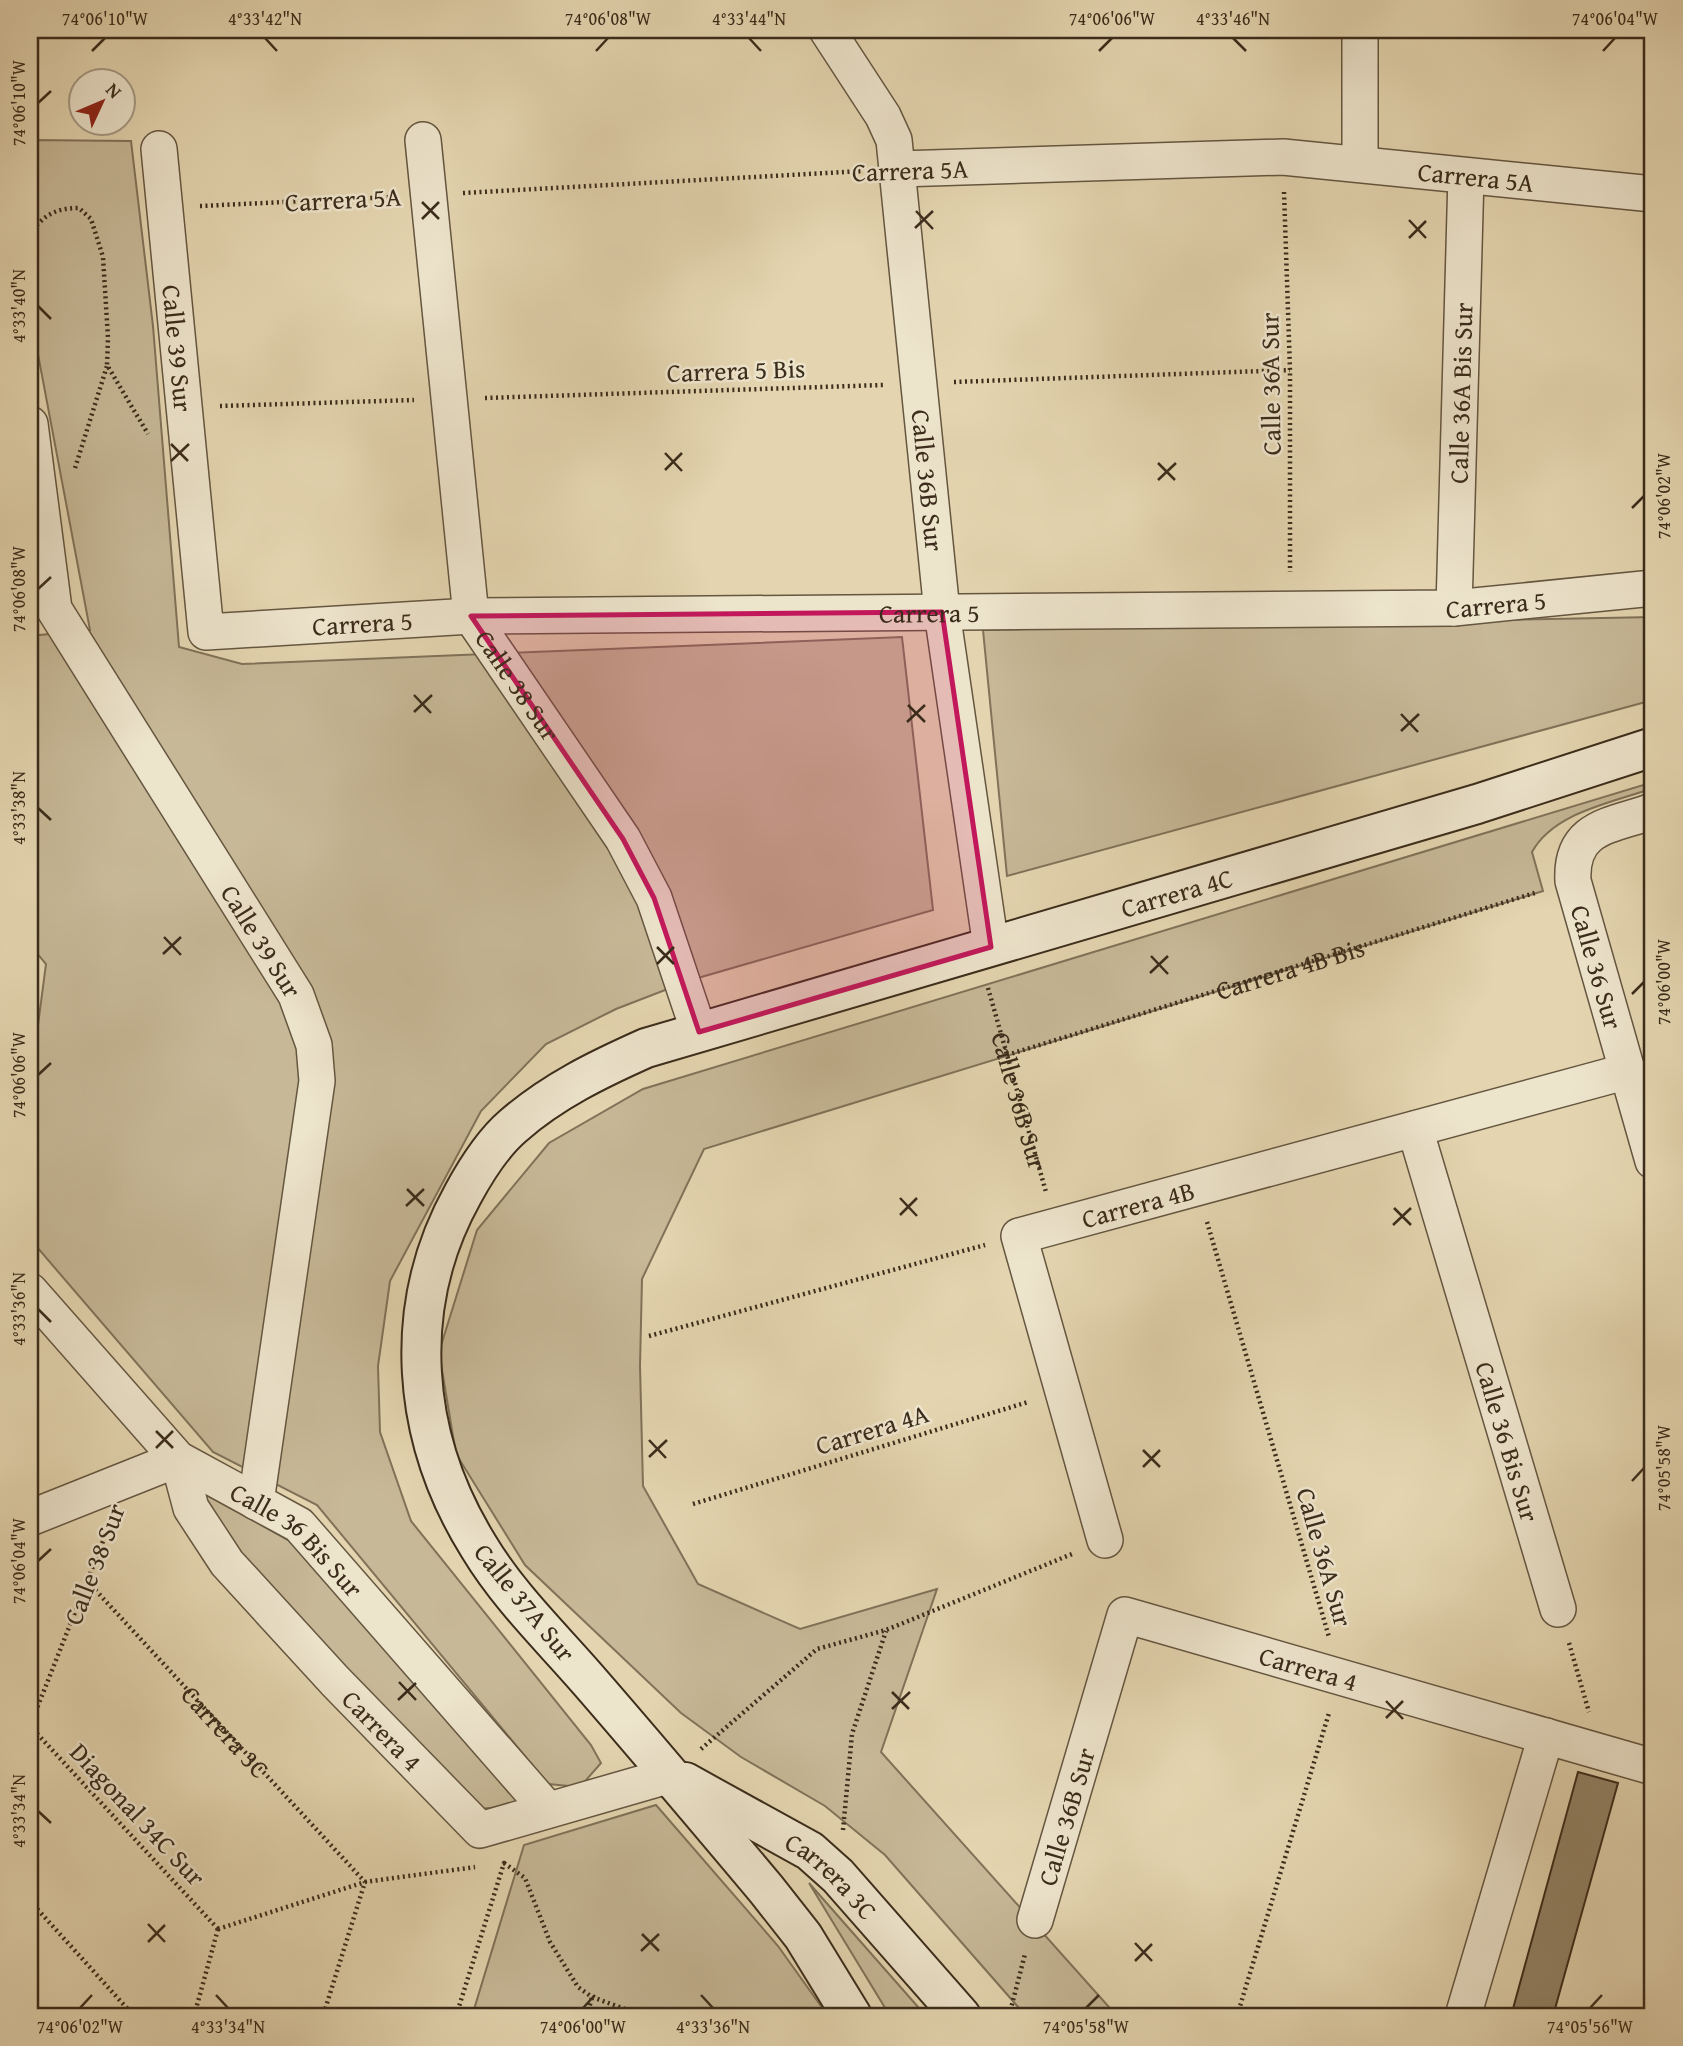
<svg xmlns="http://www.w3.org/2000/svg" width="1683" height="2046" viewBox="0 0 1683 2046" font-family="'Gentium Book Plus',serif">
<rect width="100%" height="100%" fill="#e4d5b0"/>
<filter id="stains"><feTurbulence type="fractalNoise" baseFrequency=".00286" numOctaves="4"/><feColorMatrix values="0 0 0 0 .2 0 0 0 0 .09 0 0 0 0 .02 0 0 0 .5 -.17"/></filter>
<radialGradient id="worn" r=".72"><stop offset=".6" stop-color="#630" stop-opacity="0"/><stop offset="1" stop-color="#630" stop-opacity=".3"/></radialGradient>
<path fill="#c7b897" stroke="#817259" stroke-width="2" d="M30 140 131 141 153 326 179 647 242 664 902 637 933 910 691 980 616 1009 546 1044 481 1111 390 1281 378 1366 380 1432 411 1521 591 1745 601 1763 580 1787 548 1784 317 1505 213 1452 30 1239V1086L46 964 30 945V636L90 630 30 312Z
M1653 617V700L1007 876 983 630Z
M1653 782V788C1612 803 1554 812 1532 852L1543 891 704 1149 642 1279 640 1366 643 1486 698 1584 800 1629 937 1589 881 1752 1117 2016H1026L885 1855 825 1806 741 1757 681 1713 525 1565 456 1454 439 1352 477 1230 549 1143 643 1089Z
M205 1494 290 1541 523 1805 478 1809 211 1524Z
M656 1805 778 1946 828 2016H472L524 1845Z
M809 1883 926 2016H890Z"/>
<path fill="#938468" stroke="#3b2c1b" stroke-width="2" d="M1578 1772 1618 1783 1553 2016H1511Z"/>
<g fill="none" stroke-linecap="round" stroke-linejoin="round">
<defs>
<g id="minor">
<path id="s4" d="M827 30 883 116 894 140 942 612 991 947"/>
<path d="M1360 30V162"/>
<path id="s5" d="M423 140 471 616 623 839 654 898 699 1032"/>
<path id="s6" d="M159 149 206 632 471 616 1454 608 1653 588"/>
<path id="s7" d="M899 169 1283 157 1653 194"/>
<path id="s8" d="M30 424 54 609 296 995 314 1045 317 1081 256 1502"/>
<path id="s9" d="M1454 608 1466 176"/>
<path id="s10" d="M1653 811C1611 826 1570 826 1573 881L1653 1161"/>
<path id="s11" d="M1415 1129 1558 1609"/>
<path id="s12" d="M30 1291 178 1459 299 1525 548 1810"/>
<path id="s13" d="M30 1518 178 1459 191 1508 227 1563 335 1681 480 1830 671 1775"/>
<path id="s14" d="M1105 1540 1019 1236 1628 1071"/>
<path id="s15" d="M1035 1920 1125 1615 1653 1767"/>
<path d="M1463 2016 1546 1736"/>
</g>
<g id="secondary">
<path id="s16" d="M685 1782 810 1851 838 1876 961 2016"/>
<path id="s17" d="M852 2016 803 1936 766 1889C708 1820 650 1751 590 1682 553 1639 509 1597 479 1547 411 1438 400 1307 463 1194 476 1170 492 1144 513 1126 553 1091 599 1069 646 1048L1477 804 1653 747"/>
</g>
</defs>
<use href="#minor" stroke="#655640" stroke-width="38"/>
<use href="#secondary" stroke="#3b2c1b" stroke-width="42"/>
<g stroke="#3b2c1b" stroke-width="4.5" stroke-dasharray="2 3.5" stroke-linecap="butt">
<path d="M1284 192 1290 370V572"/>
<path d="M463 193 863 171"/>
<path d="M200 206 391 197"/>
<path d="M30 234C43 215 56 208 79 208L91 219 103 257 108 338 107 365 148 434"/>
<path d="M954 382 1290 370"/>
<path d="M485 398 883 385"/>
<path d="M220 406 414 400"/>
<path d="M75 468 107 366"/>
<path id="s1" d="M988 988 1046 1192"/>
<path id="s2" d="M1007 1055 1538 892"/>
<path d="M1207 1222 1329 1637"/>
<path d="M649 1336 985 1245"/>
<path d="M693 1504 1028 1402"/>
<path d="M109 1526 30 1726 218 1929"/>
<path id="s3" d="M88 1582 365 1882 323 2016"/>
<path d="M1569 1643 1589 1712"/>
<path d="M701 1749 817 1649 886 1630 1072 1554"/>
<path d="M843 1830 852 1734 886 1631"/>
<path d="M504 1863 525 1878 550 1942 578 1987 592 1997 644 2016"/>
<path d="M30 1901 134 2016"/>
<path d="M218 1929 365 1882 475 1867"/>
<path d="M194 2016 218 1929"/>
<path d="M456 2016 504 1863 501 1864"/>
<path d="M587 2016 592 1997"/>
<path d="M1009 2016 1025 1954"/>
<path d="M1237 2016 1329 1713"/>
</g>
<use href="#minor" stroke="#ede4cc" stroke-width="35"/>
<use href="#secondary" stroke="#ede4cc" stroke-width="38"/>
</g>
<path fill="#c2185b" fill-opacity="0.2" stroke="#c2185b" stroke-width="5" stroke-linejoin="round" d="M942 612 991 947 699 1032 654 898 623 839 471 616Z"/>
<path fill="none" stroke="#3b2c1b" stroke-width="2.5" d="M265 38 277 51M749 38 761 51M1233 38 1246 51M92 51 105 38M596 51 608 38M1099 51 1112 38M1603 51 1615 38M38 103 51 91M422 202 439 219M916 211 933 229M422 219 439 202M1409 220 1426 238M915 228 933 211M1409 238 1426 221M38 306 51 319M171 444 188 461M665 453 682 471M171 461 189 444M1158 463 1175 480M665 470 682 453M1158 480 1176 463M1632 508 1644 496M38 589 51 577M414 695 431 713M908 705 925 722M414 712 432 695M1401 714 1418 732M907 722 925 705M1401 731 1419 714M38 808 51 820M164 937 181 955M657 947 674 964M163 954 181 937M1151 956 1168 974M657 964 674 947M1150 973 1168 956M1632 994 1644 982M38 1075 51 1063M407 1189 424 1206M900 1198 917 1216M406 1206 424 1189M1394 1208 1411 1225M900 1215 917 1198M1393 1225 1411 1208M38 1309 51 1322M156 1431 173 1448M649 1440 666 1458M156 1448 173 1431M1143 1450 1160 1467M649 1457 667 1440M1143 1467 1160 1450M1632 1481 1644 1468M38 1561 51 1549M399 1682 416 1700M892 1692 909 1709M398 1700 416 1683M1386 1701 1403 1719M892 1709 910 1692M1386 1718 1403 1701M38 1811 51 1823M148 1924 165 1942M642 1934 659 1951M148 1942 165 1925M1135 1943 1152 1961M641 1951 659 1934M1135 1961 1152 1944M216 1995 228 2008M701 1995 713 2008M80 2008 92 1995M583 2008 595 1995M1086 2008 1099 1995M1590 2008 1602 1995"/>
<g text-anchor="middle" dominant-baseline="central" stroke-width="5" stroke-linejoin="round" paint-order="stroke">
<g font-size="26" fill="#3b2c1b" stroke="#ede4cc">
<text transform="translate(910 170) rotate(-2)">Carrera 5A</text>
<text stroke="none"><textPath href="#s7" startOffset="578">Carrera 5A</textPath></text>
<text transform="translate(343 199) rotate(-3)">Carrera 5A</text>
<text stroke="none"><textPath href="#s6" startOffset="200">Calle 39 Sur</textPath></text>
<text transform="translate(736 370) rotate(-2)">Carrera 5 Bis</text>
<text transform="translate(1270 384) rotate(-91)">Calle 36A Sur</text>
<text stroke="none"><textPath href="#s9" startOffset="215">Calle 36A Bis Sur</textPath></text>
<text stroke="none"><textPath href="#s4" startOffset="471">Calle 36B Sur</textPath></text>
<text stroke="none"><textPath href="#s6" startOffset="1776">Carrera 5</textPath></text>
<text stroke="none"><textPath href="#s6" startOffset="1209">Carrera 5</textPath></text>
<text stroke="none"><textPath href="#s6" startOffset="642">Carrera 5</textPath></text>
<text stroke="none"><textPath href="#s5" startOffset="562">Calle 38 Sur</textPath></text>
<text stroke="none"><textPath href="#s17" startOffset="1764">Carrera 4C</textPath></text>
<text stroke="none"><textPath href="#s8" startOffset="578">Calle 39 Sur</textPath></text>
<text stroke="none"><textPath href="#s2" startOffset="296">Carrera 4B Bis</textPath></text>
<text stroke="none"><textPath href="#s10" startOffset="208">Calle 36 Sur</textPath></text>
<text stroke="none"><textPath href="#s1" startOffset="117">Calle 36B Sur</textPath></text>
<text stroke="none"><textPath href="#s14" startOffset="439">Carrera 4B</textPath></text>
<text transform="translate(872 1429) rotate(-17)">Carrera 4A</text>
<text stroke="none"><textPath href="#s11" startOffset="326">Calle 36 Bis Sur</textPath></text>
<text stroke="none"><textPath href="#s12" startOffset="369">Calle 36 Bis Sur</textPath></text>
<text transform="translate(1325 1557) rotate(74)">Calle 36A Sur</text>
<text transform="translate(94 1564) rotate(-69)">Calle 38 Sur</text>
<text transform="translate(525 1602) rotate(51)">Calle 37A Sur</text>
<text stroke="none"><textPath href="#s15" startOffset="509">Carrera 4</textPath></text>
<text stroke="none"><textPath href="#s13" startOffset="504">Carrera 4</textPath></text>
<text stroke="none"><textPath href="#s3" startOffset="203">Carrera 3C</textPath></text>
<text transform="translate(138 1814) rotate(47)">Diagonal 34C Sur</text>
<text stroke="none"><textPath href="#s15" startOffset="108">Calle 36B Sur</textPath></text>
<text stroke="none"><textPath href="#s16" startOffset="175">Carrera 3C</textPath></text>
</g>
</g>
<rect width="1683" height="2046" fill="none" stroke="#e4d5b0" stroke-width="77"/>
<g transform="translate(102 102) rotate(46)"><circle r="33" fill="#ede4cc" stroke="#a69a85" stroke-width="2"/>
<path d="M0-5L12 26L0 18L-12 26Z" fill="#8f2418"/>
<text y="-10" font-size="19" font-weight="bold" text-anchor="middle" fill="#3b2c1b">N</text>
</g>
<rect x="38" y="38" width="1606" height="1970" fill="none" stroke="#3b2c1b" stroke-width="2.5"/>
<g font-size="18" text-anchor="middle" fill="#3b2c1b">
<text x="105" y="25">74°06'10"W</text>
<text x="265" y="25">4°33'42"N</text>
<text x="608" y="25">74°06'08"W</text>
<text x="749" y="25">4°33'44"N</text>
<text x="1112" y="25">74°06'06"W</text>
<text x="1233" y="25">4°33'46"N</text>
<text x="1615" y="25">74°06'04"W</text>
<text transform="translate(19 103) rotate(-90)" y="6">74°06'10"W</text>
<text transform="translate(19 306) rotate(-90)" y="6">4°33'40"N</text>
<text transform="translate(1664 496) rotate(-90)" y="6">74°06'02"W</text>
<text transform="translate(19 589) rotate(-90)" y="6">74°06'08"W</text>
<text transform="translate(19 808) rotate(-90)" y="6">4°33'38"N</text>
<text transform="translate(1664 982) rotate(-90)" y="6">74°06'00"W</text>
<text transform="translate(19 1075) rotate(-90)" y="6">74°06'06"W</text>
<text transform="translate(19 1309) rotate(-90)" y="6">4°33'36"N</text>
<text transform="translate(1664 1468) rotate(-90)" y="6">74°05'58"W</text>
<text transform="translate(19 1561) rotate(-90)" y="6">74°06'04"W</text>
<text transform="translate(19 1811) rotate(-90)" y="6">4°33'34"N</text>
<text x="80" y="2033">74°06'02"W</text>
<text x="228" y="2033">4°33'34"N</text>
<text x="583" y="2033">74°06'00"W</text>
<text x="713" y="2033">4°33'36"N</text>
<text x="1086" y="2033">74°05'58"W</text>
<text x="1590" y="2033">74°05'56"W</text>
</g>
<rect width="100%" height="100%" filter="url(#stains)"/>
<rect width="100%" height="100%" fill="url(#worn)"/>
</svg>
